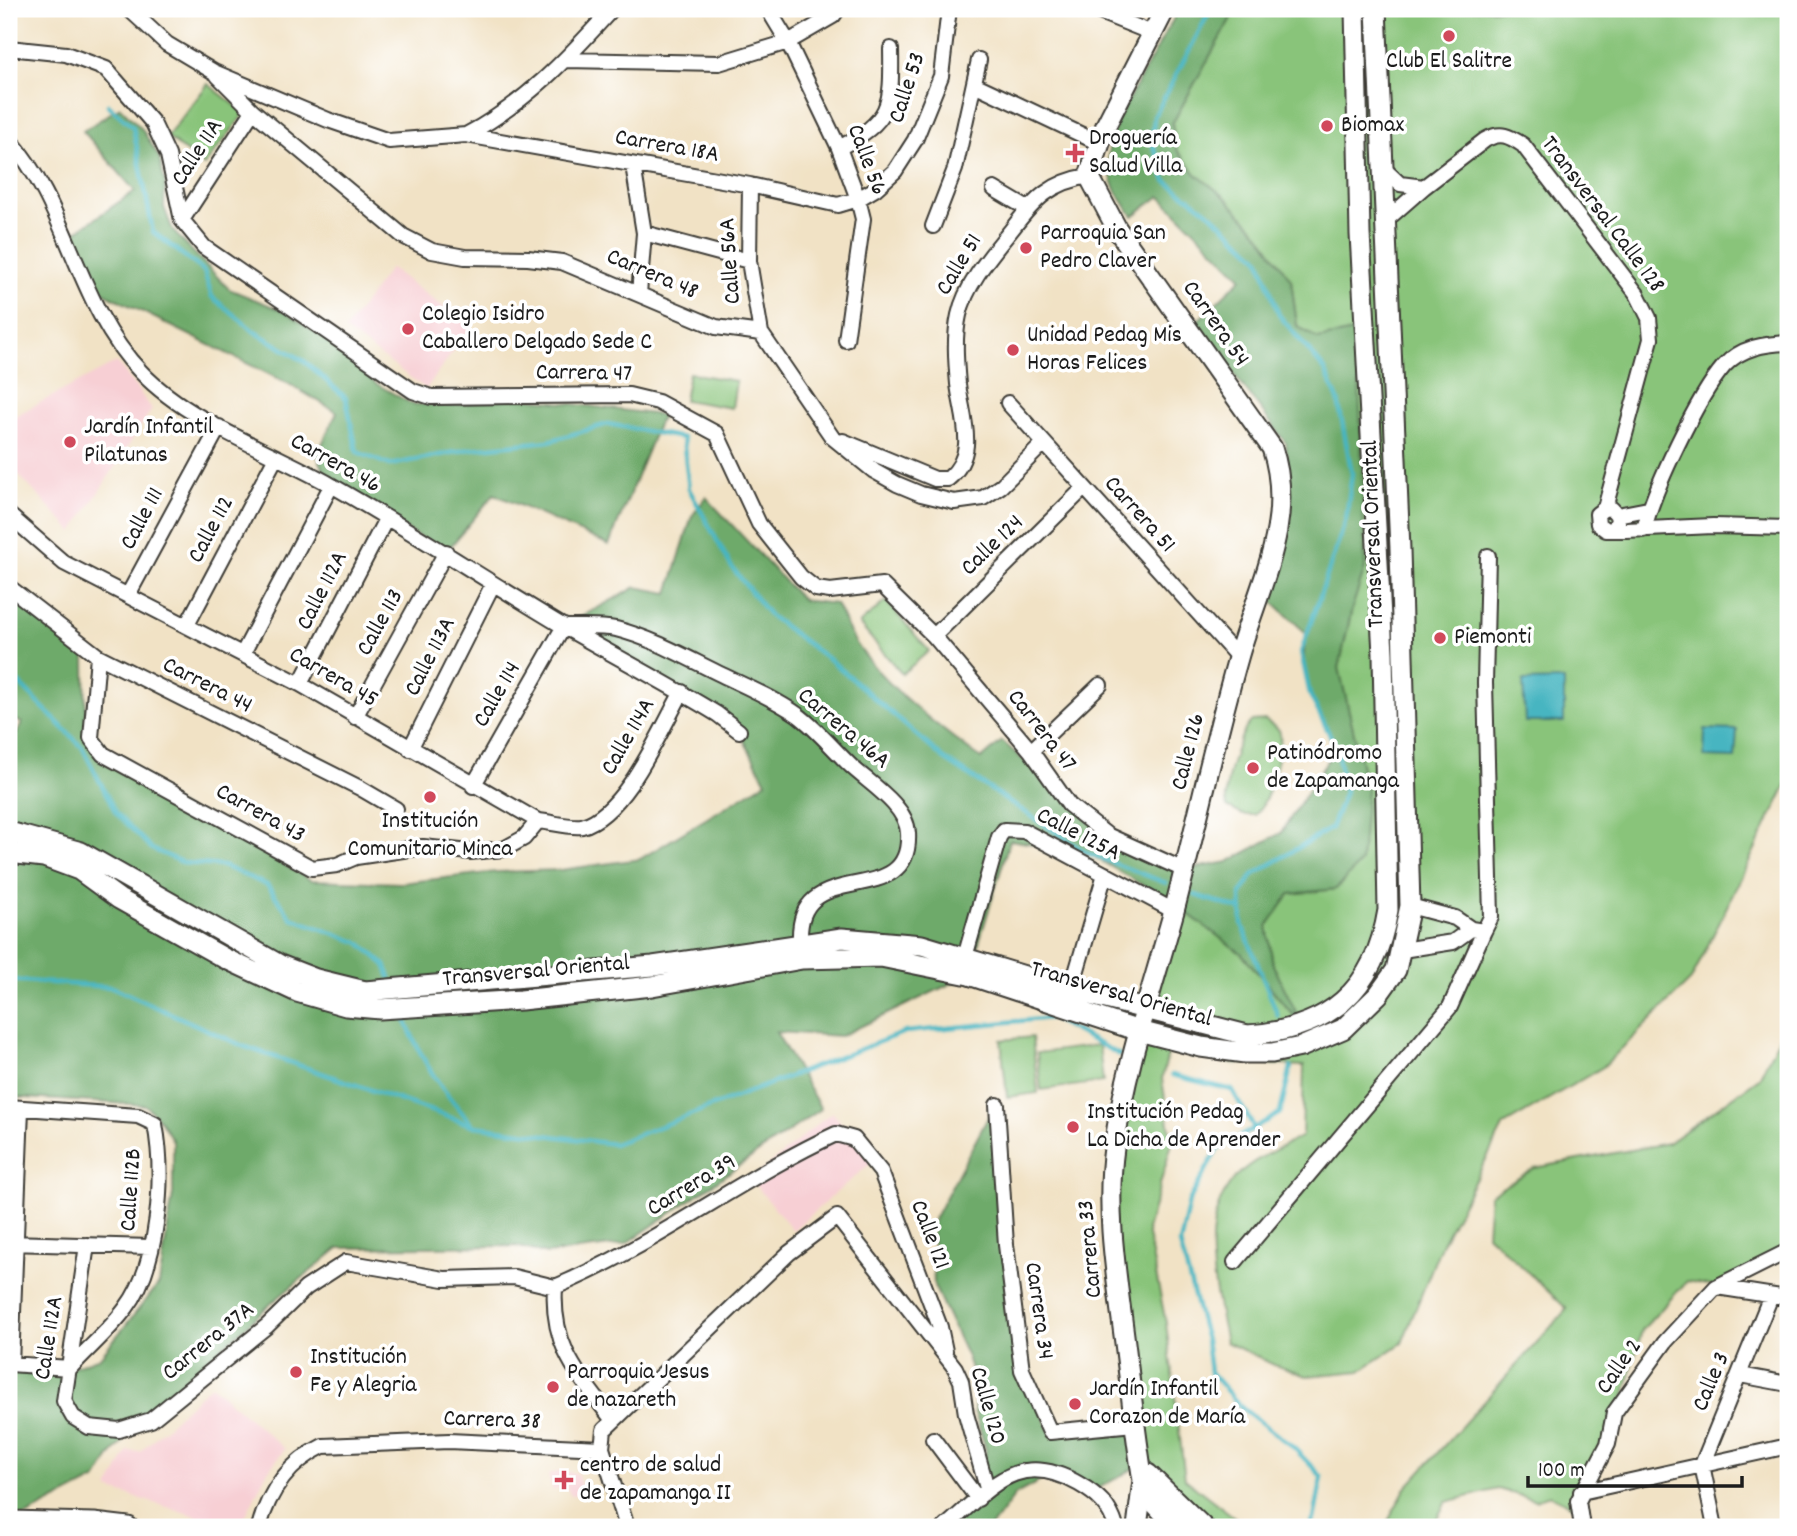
<svg xmlns="http://www.w3.org/2000/svg" width="1797" height="1536" viewBox="0 0 1797 1536" font-family="Dekko,sans-serif">
<rect width="100%" height="100%" fill="#fff"/>
<filter id="ink" filterUnits="userSpaceOnUse"><feTurbulence type="fractalNoise" baseFrequency=".0143" numOctaves="2"/><feDisplacementMap in="SourceGraphic" scale="14" xChannelSelector="R" yChannelSelector="G"/><feConvolveMatrix kernelMatrix="1 2 1 2 8 2 1 2 1" color-interpolation-filters="sRGB"/></filter>
<filter id="wash" filterUnits="userSpaceOnUse"><feTurbulence type="fractalNoise" baseFrequency=".00686" numOctaves="4" result="noise"/><feDisplacementMap in="SourceGraphic" scale="28" xChannelSelector="R" yChannelSelector="G"/><feGaussianBlur stdDeviation="1.57" result="paint"/><feColorMatrix in="noise" values="0 0 0 0 0 0 0 0 0 0 0 0 0 0 0 0 0 1.4 0 .05"/><feComposite in="paint" operator="in"/></filter>
<g filter="url(#wash)">
<rect width="100%" height="100%" fill="#f1e2c5"/>
<path fill="#f7cfd4" d="M390 268 471 327 426 389 345 330Z
M117 362 152 409 73 532 9 465V419Z
M832 1112 873 1161 793 1230 751 1180Z
M211 1385 285 1449 267 1472 246 1515 238 1523H219L108 1489 128 1451 140 1452Z
M561 1471 577 1473 583 1492 571 1496 565 1485 553 1491 548 1475Z"/>
<path fill="#89c47a" stroke="#52704b" stroke-width="2" d="M1236 9H1788V782L1691 980 1603 1067 1504 1125 1442 1243 1402 1343 1360 1371 1307 1376 1274 1365 1226 1342C1215 1289 1194 1215 1241 1172 1257 1157 1283 1147 1302 1136L1304 1066 1232 1063 1170 1045 1162 1079 1172 1143 1147 1230 1166 1323 1185 1479 1247 1527H1204L1140 1465 1110 1196 1175 904 1242 954 1300 1023 1273 965 1267 926 1290 894 1336 889 1367 790 1339 668 1352 608 1365 568 1353 332 1318 339 1297 325 1291 280 1225 197 1197 175 1177 150 1172 124Z
M208 84 245 113 204 166 167 137Z
M689 373 736 381 732 408 684 400Z
M886 601 929 651 902 674 859 624Z
M1265 720 1279 730C1285 745 1268 804 1255 815H1243L1227 807C1221 792 1239 730 1252 721Z
M1788 1019V1251L1716 1287 1687 1281 1642 1330 1617 1426 1577 1508 1550 1495 1535 1500 1498 1489 1446 1502 1432 1527H1385L1405 1489 1567 1309 1487 1234 1490 1195 1535 1168 1668 1143 1759 1078Z
M1032 1037 1038 1093 1007 1097 1001 1040Z
M1099 1045 1103 1082 1041 1090 1037 1053Z"/>
<path fill="#6eaa6a" stroke="#456343" stroke-width="2" d="M1179 9H1236L1172 124 1177 150 1197 175 1225 197 1257 231 1291 280 1297 326 1318 339 1354 332 1359 384 1365 568 1352 608 1339 668 1367 790 1361 862 1336 889 1290 894 1267 926 1273 965 1303 1026 1242 954 1175 904 1087 853 1010 840 969 975 841 1036 776 1032 821 1109 626 1244 547 1254 515 1246 339 1248 274 1301 152 1410 111 1455 97 1479 14 1522 9 1521V1366L70 1368 100 1357 159 1284 173 1194V1141L160 1120 145 1105 9 1097V748L22 723 9 717V594L85 655 86 738 101 761 311 880 401 883 496 872 560 870 640 859 766 782 739 731 564 626 636 587 668 593 692 516 706 497 802 600 836 604C843 617 848 631 856 643 885 687 939 727 981 759L1002 741 1107 835 1184 870 1228 862 1281 833 1336 747C1318 712 1295 674 1307 634L1264 594 1288 473 1286 443 1195 323 1242 278 1160 196 1133 216C1092 164 1108 136 1137 84 1151 59 1165 34 1179 9Z
M120 107 142 129 159 157 165 183 164 207 173 231 229 289 286 312 334 345 375 383 412 404 450 406 515 397 662 415 609 545 494 494 446 552 331 486 317 455 337 412 287 383 96 289 74 233 135 191 83 131Z
M994 1106 1022 1370 1050 1431 1134 1424 1140 1465 1088 1494 1053 1474 1016 1494 991 1527H945L978 1499 986 1450 974 1410 977 1388 967 1357 934 1286 932 1223Z"/>
<path fill="#46b5c1" stroke="#31686e" stroke-width="2" d="M1564 680V722H1525L1523 681Z
M1705 729 1737 730 1735 758 1704 757Z"/>
<g fill="none" stroke-linecap="round" stroke-linejoin="round">
<path stroke="#46b5c1" stroke-width="4.5" d="M1211 9 1154 117 1152 142 1166 181 1211 214 1259 258 1279 315 1325 370 1338 400 1352 474 1346 519 1301 652 1310 695 1336 747 1345 792 1331 828 1253 875 1241 894 1242 924 1278 1016
M108 105 133 127 153 232 204 271 212 297 255 332 304 361 346 398 357 452 390 465 470 449 549 441 608 424 683 438 689 489 731 566 770 616 835 664 943 758 1087 853 1166 883
M9 673 82 747 116 813 152 849 184 863 223 866 267 885 292 918 360 943 385 965 390 977
M1195 895 1242 910
M9 980 112 987 243 1046 475 1126 614 1144 905 1032 1051 1018 1120 1055
M405 1019C423 1064 441 1090 474 1126
M1291 1067 1280 1113 1217 1150 1189 1201 1180 1244 1206 1340 1210 1372 1242 1408 1294 1448 1322 1477 1314 1519 1310 1527
M1172 1075 1232 1090 1255 1129"/>
</g>
</g>
<g filter="url(#ink)">
<g fill="none" stroke-linecap="round" stroke-linejoin="round">
<defs>
<path id="street" d="M129 9 167 44 214 72 328 120 389 141 466 135 750 185 838 205 858 199 875 189 895 171 915 140 941 76 949 9
M768 9 788 42 839 148 858 199 863 219 846 340
M1092 9 1152 33
M9 48 66 54 106 69 153 123 168 155 182 220 204 247 413 391 431 397 629 395 658 402 717 434 759 524 801 577 816 589 830 591 882 585 934 636 1031 751 1069 805 1107 835 1184 870
M566 60 719 63 788 42 833 16 838 9
M218 76 253 111 403 236 432 251 465 257 528 258 562 262 716 327 761 333
M974 84 1099 143
M466 135C526 103 568 58 612 9
M9 139C69 207 77 306 141 372 187 421 272 452 331 485 409 529 484 579 561 625 613 655 666 683 717 714L739 731
M839 148C891 120 892 107 891 49
M633 165 644 233 639 294
M1383 168 1400 184 1424 187
M750 185 749 261 761 333 832 437 874 471 897 484 921 494 954 502 983 498 1001 486 1043 444
M994 189 1028 209
M182 220 253 111
M1384 222 1424 187 1485 140C1501 131 1509 136 1523 145L1637 294 1649 318 1651 339 1605 508 1597 514 1598 524 1606 530H1626L1713 526 1788 528
M933 226 955 169 979 60
M644 233 749 261
M1008 403 1238 657
M843 441 935 479H948C979 453 962 418 958 384 956 362 954 337 959 315 966 283 993 253 1012 229 1035 199 1051 182 1089 176
M1605 508 1612 509 1617 515 1618 522 1612 529
M9 515 64 563 300 684 538 821C551 822 570 828 582 826 625 815 661 729 682 692
M1617 515 1648 509
M1644 530C1653 490 1698 396 1724 366 1741 347 1765 344 1788 343
M9 587 98 656 360 788 396 809
M128 595 219 427
M187 625 276 457
M568 627C584 627 601 626 616 629 652 638 685 657 718 673 745 686 774 698 798 715 818 730 833 749 851 766 869 783 907 806 908 833 913 917 787 848 801 951
M934 636 1084 488
M243 653 331 486
M98 656 91 738 103 754 312 868 337 865 356 857 423 847 470 852 504 849 524 838 538 821
M300 684 386 519
M355 717 446 552
M410 749 493 584
M1031 751 1100 685
M473 786 564 626
M1484 931 1491 917 1485 683 1488 556
M1402 950 1453 942 1471 929
M965 957 999 837 1004 830 1024 831 1174 911
M1071 990 1105 874
M997 1105 1006 1245 1022 1370 1050 1432 1134 1424
M9 1107 138 1116 155 1124C165 1176 159 1265 126 1308 110 1330 88 1348 70 1368
M9 1243 151 1247
M87 1245 64 1401 73 1417 89 1427 119 1430 151 1420 267 1326 306 1288 346 1262 444 1279 514 1277 555 1287
M1235 1262 1450 1007 1484 931 1471 929 1455 918 1410 906
M555 1287C654 1246 739 1179 836 1134L854 1139 881 1172 940 1327 945 1351
M555 1287C551 1347 578 1374 612 1419
M1717 1287 1788 1298
M9 1364 70 1368
M11 1364 21 1109
M1740 1375 1788 1384
M933 1439 978 1499
M1581 1492 1788 1446
M259 1527C269 1491 288 1463 323 1446L449 1441 602 1448
M627 1527 602 1448 604 1430 789 1253 837 1217 955 1368 961 1381 966 1414 987 1488
M945 1527C990 1489 1017 1448 1079 1484 1098 1495 1110 1506 1116 1527
M1582 1527 1578 1501 1608 1444 1614 1413 1666 1341 1716 1287 1788 1251
M1715 1527 1702 1465 1771 1296"/>
<path id="secondary" d="M1165 9 1106 125 1089 176 1117 229 1272 448C1297 521 1257 589 1238 658 1214 742 1196 827 1174 911 1152 990 1125 1067 1114 1148 1105 1212 1117 1279 1125 1343 1131 1389 1135 1435 1143 1480L1157 1506 1176 1527
M9 832 81 852 280 965 316 979 365 991 653 966 842 938 922 945 1071 990 1247 1035C1328 1030 1375 991 1388 910L1383 654 1360 234 1355 9
M9 853 44 857 79 870 119 899 224 958 297 992 346 1006 380 1009 521 1000 652 986 802 959 881 957 969 975 1139 1031 1201 1047 1245 1053H1272L1301 1047 1343 1029 1378 995 1396 970 1410 906 1400 549 1376 9
M1148 1474 1203 1527
M9 1521 94 1523 128 1527
M1137 1527 1143 1480"/>
</defs>
<use href="#street" stroke="#3c3a35" stroke-width="18"/>
<use href="#secondary" stroke="#3c3a35" stroke-width="23"/>
<use href="#street" stroke="#fff" stroke-width="14"/>
<use href="#secondary" stroke="#fff" stroke-width="19"/>
</g>
</g>
<g fill="#d1495b" stroke="#fff" stroke-width="2.5">
<circle cx="1449" cy="36" r="7"/>
<circle cx="1327" cy="126" r="7"/>
<path d="M1071.5 142.5h7v7h7v7h-7v7h-7v-7h-7v-7h7z"/>
<circle cx="1026" cy="248" r="7"/>
<circle cx="408" cy="329" r="7"/>
<circle cx="1013" cy="350" r="7"/>
<circle cx="70" cy="442" r="7"/>
<circle cx="1440" cy="638" r="7"/>
<circle cx="1253" cy="768" r="7"/>
<circle cx="430" cy="797" r="7"/>
<circle cx="1073" cy="1127" r="7"/>
<circle cx="296" cy="1372" r="7"/>
<circle cx="553" cy="1387" r="7"/>
<circle cx="1075" cy="1404" r="7"/>
<path d="M560.5 1469.5h7v7h7v7h-7v7h-7v-7h-7v-7h7z"/>
</g>
<g text-anchor="middle" dominant-baseline="central" stroke-width="7" stroke-linejoin="round" paint-order="stroke">
<g font-size="24" fill="#1c1c1c" stroke="#fff" text-anchor="start">
<text x="1449" y="62" text-anchor="middle">Club El Salitre</text>
<text x="1341" y="126">Biomax</text>
<text x="1089" y="139">Droguería<tspan x="1089" dy="28">Salud Villa</tspan></text>
<text x="1040" y="234">Parroquia San<tspan x="1040" dy="28">Pedro Claver</tspan></text>
<text x="422" y="315">Colegio Isidro<tspan x="422" dy="28">Caballero Delgado Sede C</tspan></text>
<text x="1027" y="336">Unidad Pedag Mis<tspan x="1027" dy="28">Horas Felices</tspan></text>
<text x="84" y="428">Jardín Infantil<tspan x="84" dy="28">Pilatunas</tspan></text>
<text x="1454" y="638">Piemonti</text>
<text x="1267" y="754">Patinódromo<tspan x="1267" dy="28">de Zapamanga</tspan></text>
<text x="430" y="822" text-anchor="middle">Institución<tspan x="430" dy="28">Comunitario Minca</tspan></text>
<text x="1087" y="1113">Institución Pedag<tspan x="1087" dy="28">La Dicha de Aprender</tspan></text>
<text x="310" y="1358">Institución<tspan x="310" dy="28">Fe y Alegria</tspan></text>
<text x="567" y="1373">Parroquia Jesus<tspan x="567" dy="28">de nazareth</tspan></text>
<text x="1089" y="1390">Jardín Infantil<tspan x="1089" dy="28">Corazon de María</tspan></text>
<text x="580" y="1466">centro de salud<tspan x="580" dy="28">de zapamanga II</tspan></text>
</g>
<g font-size="24" fill="#1c1c1c" stroke="#fff">
<text transform="translate(908 88) rotate(-72)">Calle 53</text>
<text transform="translate(667 147) rotate(10)">Carrera 18A</text>
<text transform="translate(198 153) rotate(-57)">Calle 11A</text>
<text transform="translate(866 160) rotate(69)">Calle 56</text>
<text transform="translate(1602 215) rotate(53)">Transversal Calle 128</text>
<text transform="translate(731 261) rotate(-94)">Calle 56A</text>
<text transform="translate(960 265) rotate(-59)">Calle 51</text>
<text transform="translate(652 275) rotate(23)">Carrera 48</text>
<text transform="translate(1215 324) rotate(55)">Carrera 54</text>
<text transform="translate(584 374) rotate(1)">Carrera 47</text>
<text transform="translate(335 464) rotate(29)">Carrera 46</text>
<text transform="translate(1139 515) rotate(48)">Carrera 51</text>
<text transform="translate(143 519) rotate(-62)">Calle 111</text>
<text transform="translate(212 530) rotate(-62)">Calle 112</text>
<text transform="translate(1374 534) rotate(-92)">Transversal Oriental</text>
<text transform="translate(993 546) rotate(-44)">Calle 124</text>
<text transform="translate(323 591) rotate(-63)">Calle 112A</text>
<text transform="translate(381 623) rotate(-61)">Calle 113</text>
<text transform="translate(431 657) rotate(-63)">Calle 113A</text>
<text transform="translate(333 678) rotate(30)">Carrera 45</text>
<text transform="translate(207 686) rotate(27)">Carrera 44</text>
<text transform="translate(498 695) rotate(-60)">Calle 114</text>
<text transform="translate(843 729) rotate(40)">Carrera 46A</text>
<text transform="translate(1041 731) rotate(52)">Carrera 47</text>
<text transform="translate(629 737) rotate(-60)">Calle 114A</text>
<text transform="translate(1189 752) rotate(-76)">Calle 126</text>
<text transform="translate(260 814) rotate(29)">Carrera 43</text>
<text transform="translate(1078 835) rotate(27)">Calle 125A</text>
<text transform="translate(536 972) rotate(-5)">Transversal Oriental</text>
<text transform="translate(1121 995) rotate(16)">Transversal Oriental</text>
<text transform="translate(692 1186) rotate(-31)">Carrera 39</text>
<text transform="translate(132 1190) rotate(-86)">Calle 112B</text>
<text transform="translate(929 1235) rotate(69)">Calle 121</text>
<text transform="translate(1091 1249) rotate(-95)">Carrera 33</text>
<text transform="translate(1038 1311) rotate(82)">Carrera 34</text>
<text transform="translate(50 1338) rotate(-81)">Calle 112A</text>
<text transform="translate(209 1342) rotate(-39)">Carrera 37A</text>
<text transform="translate(1620 1367) rotate(-55)">Calle 2</text>
<text transform="translate(1712 1382) rotate(-67)">Calle 3</text>
<text transform="translate(987 1406) rotate(74)">Calle 120</text>
<text transform="translate(492 1421) rotate(2)">Carrera 38</text>
</g>
</g>
<rect width="1797" height="1536" fill="none" stroke="#fff" stroke-width="35"/>
<path d="M1528 1476v10h214v-10" fill="none" stroke="#1c1c1c" stroke-width="3.5"/>
<text x="1538" y="1476" font-size="21" fill="#1c1c1c" stroke="#ffffff" stroke-width="5" paint-order="stroke">100 m</text>
</svg>
